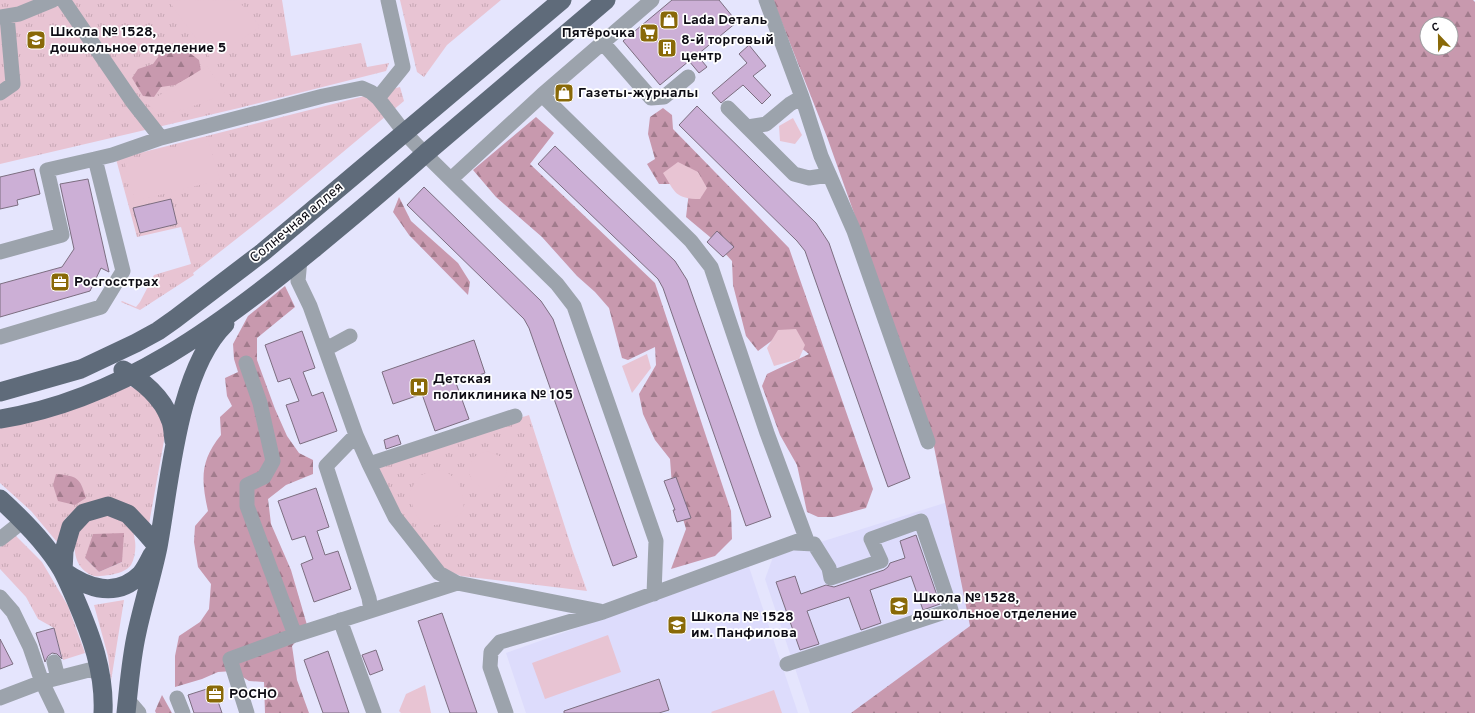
<svg xmlns="http://www.w3.org/2000/svg" width="1475" height="713" viewBox="0 0 1475 713" font-family="Overpass,sans-serif">
<defs>
<pattern id="grass-tufts" width="24" height="20" patternUnits="userSpaceOnUse"><rect width="24" height="20" fill="#e8c4d3"/><path d="M3 7l-1-3M5 7V3M7 7l1-3M15 17l-1-3M17 17v-4M19 17l1-3" fill="none" stroke="#c6a7b4"/></pattern>
<pattern id="forest-firs" width="22" height="20" patternUnits="userSpaceOnUse"><rect width="22" height="20" fill="#c899ae"/><path d="M5 1l3.5 6h-7zM16 11l3.5 6h-7z" fill="#a17b8c"/></pattern>
</defs>
<rect width="100%" height="100%" fill="#e5e5fd"/>
<path fill="#dddcfc" d="M970 495 1037 633 936 713H810L765 579 773 557Z
M749 567 798 713H526L506 653Z"/>
<path fill="url(#grass-tufts)" fill-rule="evenodd" d="M0 0H282L291 56 361 43 367 67 389 63 386 71 239 108 0 164Z
M400 0H501L447 45 424 77 417 72Z
M400 87 404 101 282 203 193 273 194 275 140 310 121 302 122 301 136 307 140 302 154 275 191 264 181 227 137 237 116 159Z
M129 386 147 392 167 424 149 524 80 506 65 519 57 542 31 511 0 483V428Z
M529 415 572 549 587 591 461 576 441 568 404 523 376 465Z
M108 512C124 518 133 522 135 541 136 548 135 558 131 565 127 571 116 574 110 575 105 575 99 577 94 576 71 568 72 542 79 524ZM85 558 122 562 99 572Z
M15 535 42 562 68 606 85 653 63 660 54 628 38 619 26 597 0 569V547Z
M124 600 111 681 108 656 94 605Z"/>
<path fill="url(#forest-firs)" fill-rule="evenodd" d="M773 0H1473L1475 2V713H851L970 626 930 427 827 137ZM1427 24H1451V48H1427Z
M173 44 184 45 191 54 199 60 201 71 175 85 161 87 154 97 143 96 132 78 138 69 153 64 161 53Z
M663 108 672 115 673 129 789 248 873 489 866 508 834 517H818L807 512 797 465 780 435 762 386 767 374 809 354 782 333 758 351 746 336 733 285 732 261 710 237 686 217 689 192 676 184H659L647 164 655 159 648 134 650 117Z
M536 117 554 133 530 164 655 283 731 511 732 539 715 556 671 569 686 529 681 512 673 499 670 459 655 440 643 414 639 394 656 365 655 347 628 360 622 358 609 308 595 292 577 276 542 237 496 197 473 170Z
M399 197 411 221 458 263 470 282 468 295 409 235 393 212Z
M285 286 295 307 257 338V360L275 409 287 436 299 453 313 460V474L286 485 268 499 271 524 291 570 307 625 303 634 292 646 297 680 309 713H265L264 682 249 681 233 671 218 672 202 679 175 687V656L179 636 200 622 209 609 211 584 198 567 194 542 195 526 208 511C201 479 200 461 221 435L220 417 232 406 227 396 225 378 238 372 234 359 233 344 248 316Z
M56 474C77 476 80 477 86 498L75 505 58 501 53 485Z
M124 533 122 562 99 572 85 558 93 534Z
M162 695 172 713H156L155 711Z"/>
<path fill="#e8c4d3" d="M168 0 225 1 237 0 248 11 260 27 211 59Z
M207 66 225 93C211 100 172 117 156 111 153 110 150 106 147 103Z
M793 118 802 135 795 144 780 141 779 126Z
M208 140 220 180 135 201 124 161Z
M678 162 698 172 707 188 700 199C675 199 675 192 663 173Z
M796 329 805 345 799 359 774 366 767 348 778 330Z
M647 354 651 368 632 393 622 366Z
M487 451 502 457C510 472 507 476 497 488L482 489C468 478 466 474 474 457Z
M443 470C462 481 463 490 464 511 452 521 430 534 417 516 414 511 412 502 409 496 416 476 422 471 443 470Z
M608 635 621 672 545 699 532 663Z
M425 685 431 713H401L399 711 406 694Z
M774 690 782 713H712L711 712Z"/>
<path fill="#ccafd6" stroke="#7c6e80" d="M672 0H719L737 22 697 55 707 67 699 73 689 61 660 85 623 41Z
M749 45 766 66 753 76 771 95 762 104 743 85 721 103 712 93 747 63 739 54Z
M697 106 816 223 829 243 910 478 888 487 805 251 797 241 679 125Z
M555 146 675 261 687 280 771 517 746 526 663 288 658 279 538 164Z
M34 169 40 194 17 200 18 205 0 209V177Z
M88 179 109 272 101 268 90 291 0 317V284L62 267 74 249 60 184Z
M424 187 541 301 553 319 637 557 613 566 529 328 524 319 407 205Z
M171 199 177 224 140 233 133 208Z
M717 231 734 247 723 257 707 242Z
M302 331 315 368 303 372 312 396 323 392 337 431 300 444 286 405 299 401 290 378 278 382 265 345Z
M474 340 485 373 456 383 469 419 435 431 422 394 393 404 382 372Z
M398 435 401 444 386 449 384 440Z
M676 477 691 518 677 522 673 510H675L664 481Z
M316 488 329 527 317 531 325 555 338 551 351 589 314 602 301 564 313 559 305 536 292 540 278 501Z
M916 535 940 604 923 610 911 576 870 590 881 623 861 630 849 597 807 611 819 644 800 650 776 582 795 576 801 594 826 585 834 587 884 570 888 567 890 563 905 558 900 541Z
M442 613 477 713H450L418 621Z
M54 628 62 659 57 654 52 653 48 656 45 662 36 633Z
M0 639 13 664 0 669Z
M376 650 383 670 370 675 362 655Z
M328 651 349 713H323L304 660Z
M659 679 669 710 659 713H564V711Z
M213 687 222 713H194L188 695Z"/>
<g fill="none" stroke-linecap="round" stroke-linejoin="round">
<path stroke="#9ca3ac" stroke-width="15" d="M63 0 132 101 161 138 323 96 362 88 371 92 378 98 405 133 425 154 557 284 574 306 656 541 654 594
M766 0 802 97 821 156 854 231 928 442
M0 17 19 14 53 0
M603 43 651 98 664 97 688 77
M0 93 13 84 7 16
M378 98 403 67 388 0
M728 108 794 174 809 178 829 175
M748 127 766 124 790 104 802 97
M451 179 542 95 652 0
M0 252 62 235 47 170 95 159
M300 259 298 281 310 306 356 435 369 464 395 517 439 573 457 583 600 611
M0 337 101 307 123 271 95 159 112 155 161 138
M326 349 350 336
M246 363 260 403 273 461 264 477 247 485V506L295 635
M356 435 326 466 369 598 371 610
M369 464 515 416
M0 539 23 521
M0 597 13 612 30 647 42 682 57 713
M340 620 374 713
M54 662 58 678
M787 664 951 610 921 521 871 539 881 561 831 578 829 568 814 544 795 543
M0 698 42 682 89 670 101 673
M177 698 183 713
M127 699 139 713
M247 713 230 659 295 635 457 583
M506 713 490 667 491 652 500 642 603 612 806 538 767 433 711 267 691 241 542 95"/>
<path stroke="#5f6b7a" stroke-width="19" d="M123 370C142 380 163 398 170 419 173 425 173 434 174 441
M0 392 81 369 136 343 158 331 175 319 263 252 562 0
M0 419C120 400 221 325 312 250 351 218 389 186 426 153 486 102 546 51 606 0
M0 499C23 520 47 544 62 570 67 579 71 589 75 598 91 635 105 672 103 713
M63 571 64 551 71 527 84 513 108 506 128 514 145 532 158 547
M63 571C87 588 116 599 141 574 145 569 149 561 152 555
M126 713C129 686 131 658 137 632 143 604 152 576 158 547 170 483 177 371 225 324"/>
</g>
<defs>
<symbol id="shop-square" viewBox="-11 -11 22 22"><rect x="-9" y="-9" width="18" height="18" rx="4" fill="#896908" stroke="#fff"/><path d="M-5-2.5h2.3a2.7 3.5 0 0 1 5.4 0H5L5.5 6h-11ZM-1.5-2.5h3a1.5 2.3 0 0 0-3 0Z" fill="#fff"/></symbol>
<symbol id="supermarket-square" viewBox="-11 -11 22 22"><rect x="-9" y="-9" width="18" height="18" rx="4" fill="#896908" stroke="#fff"/><path d="M-6-5.5h2.5l.6 2H6L4.5 2H-2.5L-4.4-4H-6ZM-1.5 3.2a1.3 1.3 0 1 0 .1 0ZM3 3.2a1.3 1.3 0 1 0 .1 0Z" fill="#fff"/></symbol>
<symbol id="school-square" viewBox="-11 -11 22 22"><rect x="-9" y="-9" width="18" height="18" rx="4" fill="#896908" stroke="#fff"/><path d="M0-5L7-2L0 1L-7-2ZM-4 1L0 2.5L4 1V4Q0 6-4 4Z" fill="#fff"/></symbol>
<symbol id="building-square" viewBox="-11 -11 22 22"><rect x="-9" y="-9" width="18" height="18" rx="4" fill="#896908" stroke="#fff"/><path d="M-4-6H4V6H1V3H-1V6H-4ZM-2.5-4.3h1.7v1.8h-1.7ZM.8-4.3h1.7v1.8H.8ZM-2.5-1h1.7V.8h-1.7ZM.8-1h1.7V.8H.8Z" fill="#fff"/></symbol>
<symbol id="office-square" viewBox="-11 -11 22 22"><rect x="-9" y="-9" width="18" height="18" rx="4" fill="#896908" stroke="#fff"/><path d="M-6-3h4V-5.5h4V-3h4V5H-6ZM-1-4.5V-3h2v-1.5ZM-6 0V1H6V0Z" fill="#fff"/></symbol>
<symbol id="hospital-square" viewBox="-11 -11 22 22"><rect x="-9" y="-9" width="18" height="18" rx="4" fill="#896908" stroke="#fff"/><path d="M-5-5h3v3.5h4V-5h3V5h-3V1.5h-4V5h-3Z" fill="#fff"/></symbol>
</defs>
<g fill-rule="evenodd">
<use href="#shop-square" x="658" y="9" width="22" height="22"/>
<use href="#supermarket-square" x="638" y="22" width="22" height="22"/>
<use href="#school-square" x="25" y="29" width="22" height="22"/>
<use href="#building-square" x="656" y="37" width="22" height="22"/>
<use href="#shop-square" x="553" y="82" width="22" height="22"/>
<use href="#office-square" x="49" y="271" width="22" height="22"/>
<use href="#hospital-square" x="408" y="376" width="22" height="22"/>
<use href="#school-square" x="888" y="595" width="22" height="22"/>
<use href="#school-square" x="666" y="614" width="22" height="22"/>
<use href="#office-square" x="204" y="683" width="22" height="22"/>
</g>
<g text-anchor="middle" dominant-baseline="central" stroke-width="3.5" stroke-linejoin="round" paint-order="stroke">
<g font-size="14" font-weight="bold" fill="#0d0c14" stroke="#fff" text-anchor="start">
<text x="683" y="20">Lada Dеталь</text>
<text x="50" y="32">Школа № 1528,<tspan x="50" dy="16">дошкольное отделение 5</tspan></text>
<text x="635" y="33" text-anchor="end">Пятёрочка</text>
<text x="681" y="40">8-й торговый<tspan x="681" dy="16">центр</tspan></text>
<text x="578" y="93">Газеты-журналы</text>
<text x="74" y="282">Росгосстрах</text>
<text x="433" y="379">Детская<tspan x="433" dy="16">поликлиника № 105</tspan></text>
<text x="913" y="598">Школа № 1528,<tspan x="913" dy="16">дошкольное отделение</tspan></text>
<text x="691" y="617">Школа № 1528<tspan x="691" dy="16">им. Панфилова</tspan></text>
<text x="229" y="694">РОСНО</text>
</g>
<g font-size="14" fill="#0d0c14" stroke="#fff">
<text transform="translate(297 223) rotate(-40)">Солнечная аллея</text>
</g>
</g>
<g transform="translate(1439 36) rotate(338)"><circle r="19" fill="#ffffff" stroke="#9e9ea1"/>
<path d="M0-3L7 15L0 10L-7 15Z" fill="#896908"/>
<text y="-6" font-size="11" font-weight="bold" text-anchor="middle" fill="#0d0c14">С</text>
</g>
</svg>
